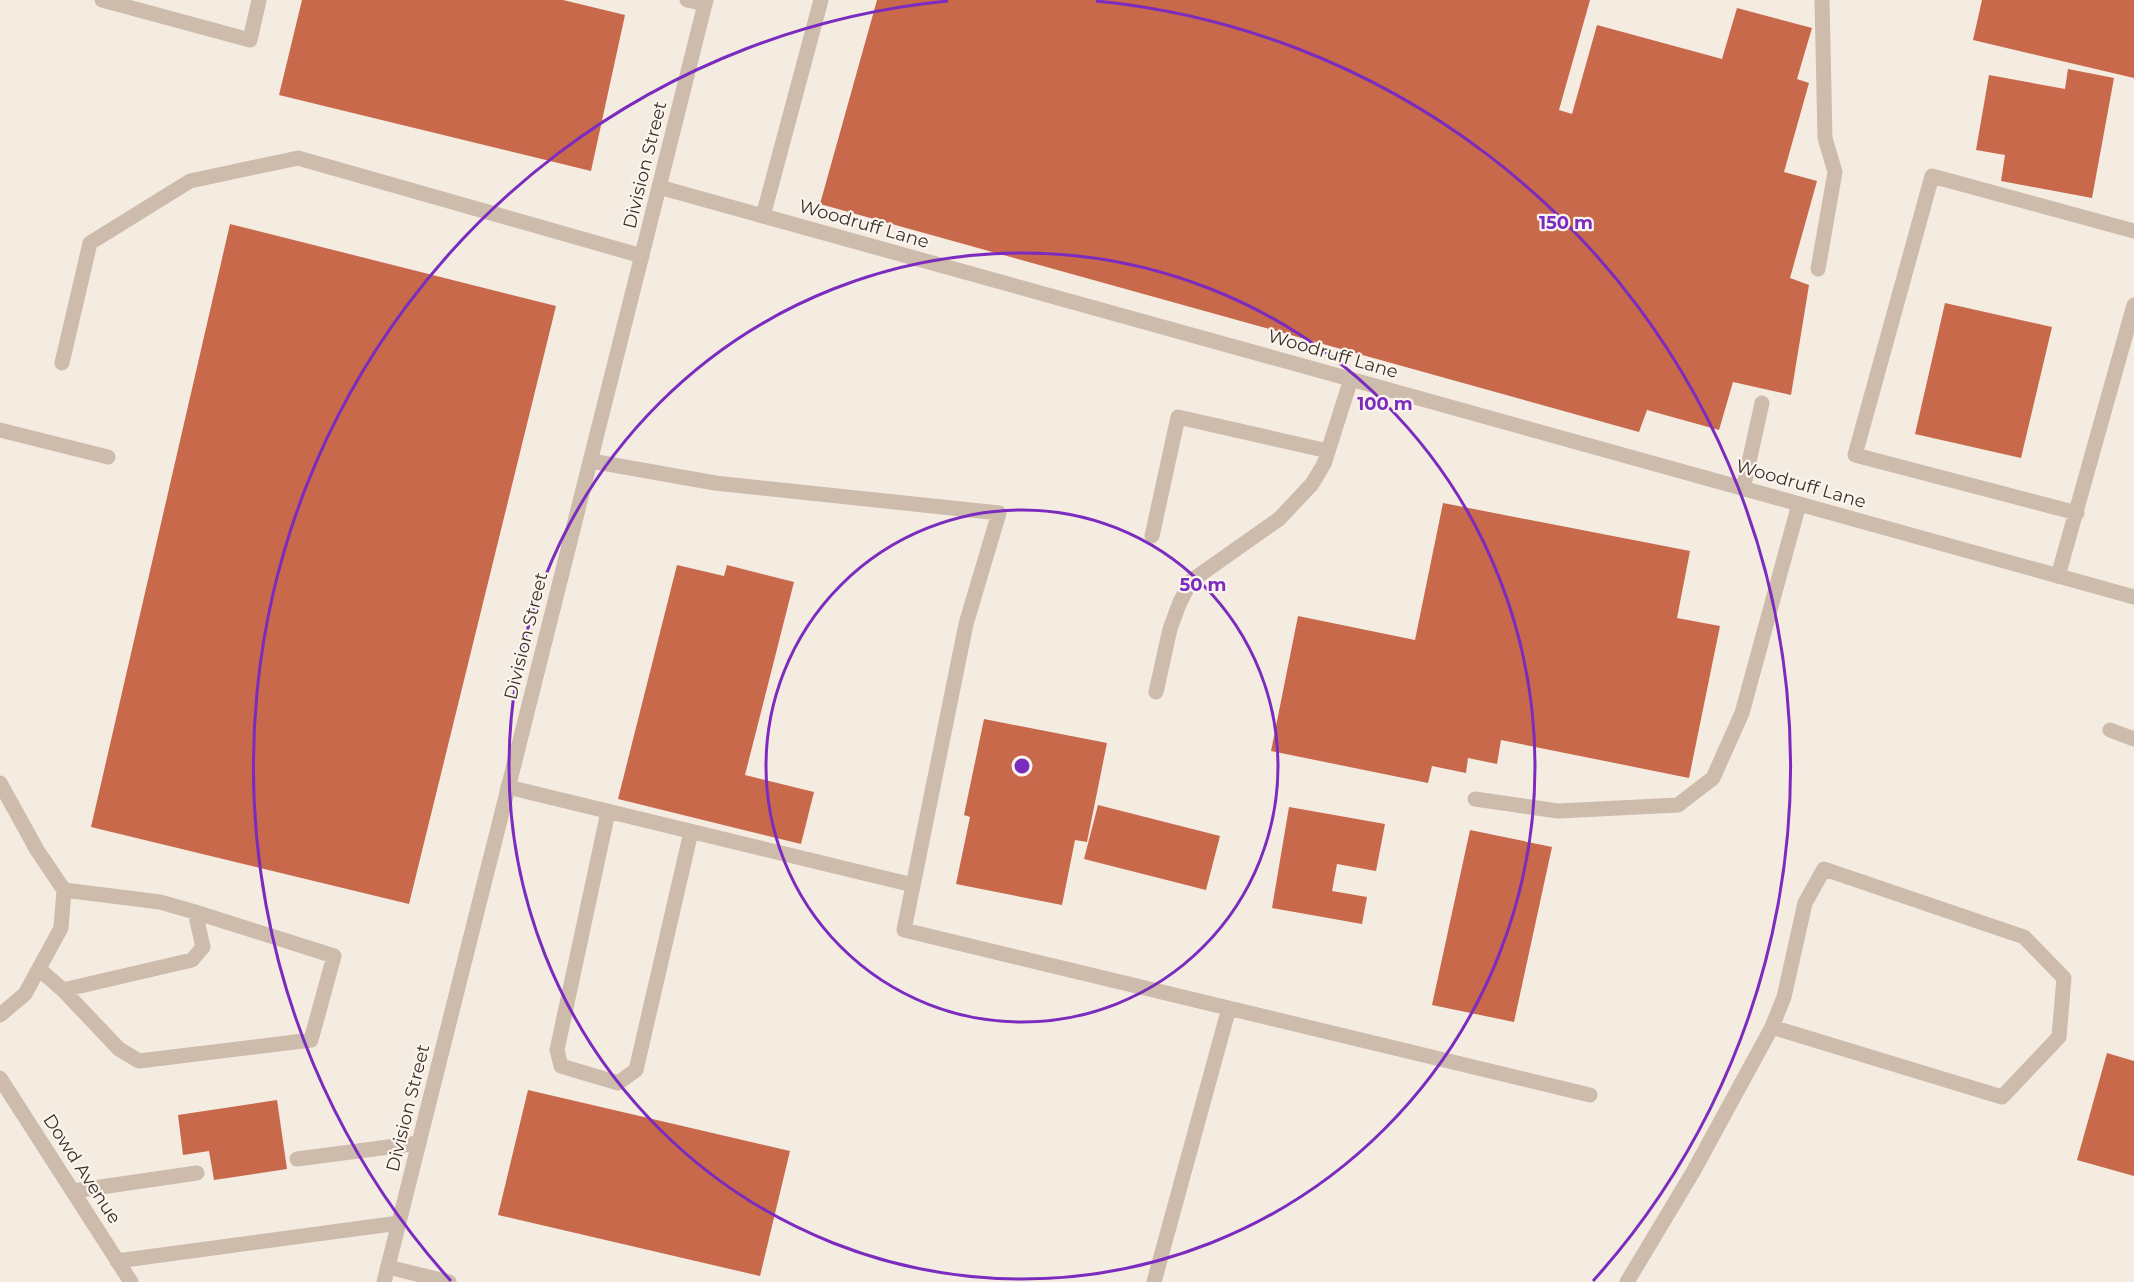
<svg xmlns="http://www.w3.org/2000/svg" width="2134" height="1282" viewBox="0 0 2134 1282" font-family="Montserrat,sans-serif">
<rect width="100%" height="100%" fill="#f4ebe1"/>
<path fill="#c8694b" d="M302 0H563L625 15 591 171 279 95Z
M877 0H1590L1559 110 1572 114 1597 25 1722 59 1737 8 1812 28 1797 79 1809 83 1784 172 1817 181 1790 278 1809 285 1791 395 1733 382 1719 430 1647 410 1639 432 820 204Z
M1982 0H2134V78L1973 40Z
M2068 69 2114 78 2092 198 2001 181 2005 155 1976 150 1989 75 2065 89Z
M230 224 556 306 409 904 91 827Z
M1945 303 2052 327 2021 458 1915 434Z
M1443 503 1690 551 1677 618 1720 626 1689 778 1501 740 1497 764 1468 758 1466 773 1432 766 1428 783 1271 751 1298 616 1415 640Z
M677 565 724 576 727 565 794 582 745 775 814 792 801 844 618 799Z
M984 719 1107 743 1087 842 1075 840 1062 905 956 884 970 817 964 815Z
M1098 805 1220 836 1206 890 1084 859Z
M1289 807 1385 824 1376 871 1337 864 1332 891 1367 897 1362 924 1272 908Z
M1470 830 1552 847 1514 1022 1432 1005Z
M2107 1053 2134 1061V1176L2077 1160Z
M528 1090 790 1151 760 1276 498 1215Z
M277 1100 287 1169 214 1180 209 1151 183 1155 178 1115Z"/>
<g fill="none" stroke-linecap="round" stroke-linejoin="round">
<path stroke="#cdbbac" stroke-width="15" d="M102 0 250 40 259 0
M687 0 705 4
M763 216 821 0
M1818 269 1835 172 1825 138 1822 0
M62 363 90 243 190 181 298 158 642 256
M0 430 108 457
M591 461 715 483 999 513 966 624 904 930 1590 1095
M1743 489 1762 403
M2077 513 1855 455 1932 176 2134 231
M1152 536 1178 417 1328 451
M2058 576 2134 305
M1156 692 1170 629 1180 602 1191 581 1279 519 1312 484 1324 464 1351 379
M2110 730 2134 739
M0 783 37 850 64 890 61 928 25 994 0 1015
M508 787 913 885
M1475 799 1558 811 1678 805 1713 778 1742 713 1799 504
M608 812 557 1050 561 1066 618 1083 636 1070 691 832
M39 969 63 990 119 1049 139 1061 311 1040 334 956 195 912
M63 990 192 960 203 947 195 912 160 902 64 890
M297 1159 419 1143
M73 1191 197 1173
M117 1261 399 1223
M388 1267 449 1282
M1154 1282 1229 1008
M1627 1282 1693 1172 1772 1027 1784 997 1805 903 1824 869 2024 937 2064 978 2059 1037 2002 1097 1772 1027"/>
<path stroke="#cdbbac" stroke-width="15" d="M659 187 2134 597
M0 1078 131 1282
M384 1282 706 0"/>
</g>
<g fill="none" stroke="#7b2cbf" stroke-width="3">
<circle cx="1022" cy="766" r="256"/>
<circle cx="1022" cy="766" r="513"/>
<path d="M451 1281A769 769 0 0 1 948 1M1096 1A769 769 0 0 1 1593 1281"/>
</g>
<g text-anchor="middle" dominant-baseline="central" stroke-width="4.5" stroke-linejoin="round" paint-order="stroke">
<g font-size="18" fill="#3b302b" stroke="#fbf5ee">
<text transform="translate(645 165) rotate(-76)">Division Street</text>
<text transform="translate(864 224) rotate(16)">Woodruff Lane</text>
<text transform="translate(1333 354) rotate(16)">Woodruff Lane</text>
<text transform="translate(1801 484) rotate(16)">Woodruff Lane</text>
<text transform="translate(526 636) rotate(-76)">Division Street</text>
<text transform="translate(408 1108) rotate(-76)">Division Street</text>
<text transform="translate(82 1169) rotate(57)">Dowd Avenue</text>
</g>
</g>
<circle cx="1022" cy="766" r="9" fill="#7b2cbf" stroke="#fbf5ee" stroke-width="3"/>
<g font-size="18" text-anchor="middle" font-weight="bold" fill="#7b2cbf" stroke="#fbf5ee" stroke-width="4.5" stroke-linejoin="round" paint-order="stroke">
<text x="1566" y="229">150 m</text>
<text x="1385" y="410">100 m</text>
<text x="1203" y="591">50 m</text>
</g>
</svg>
